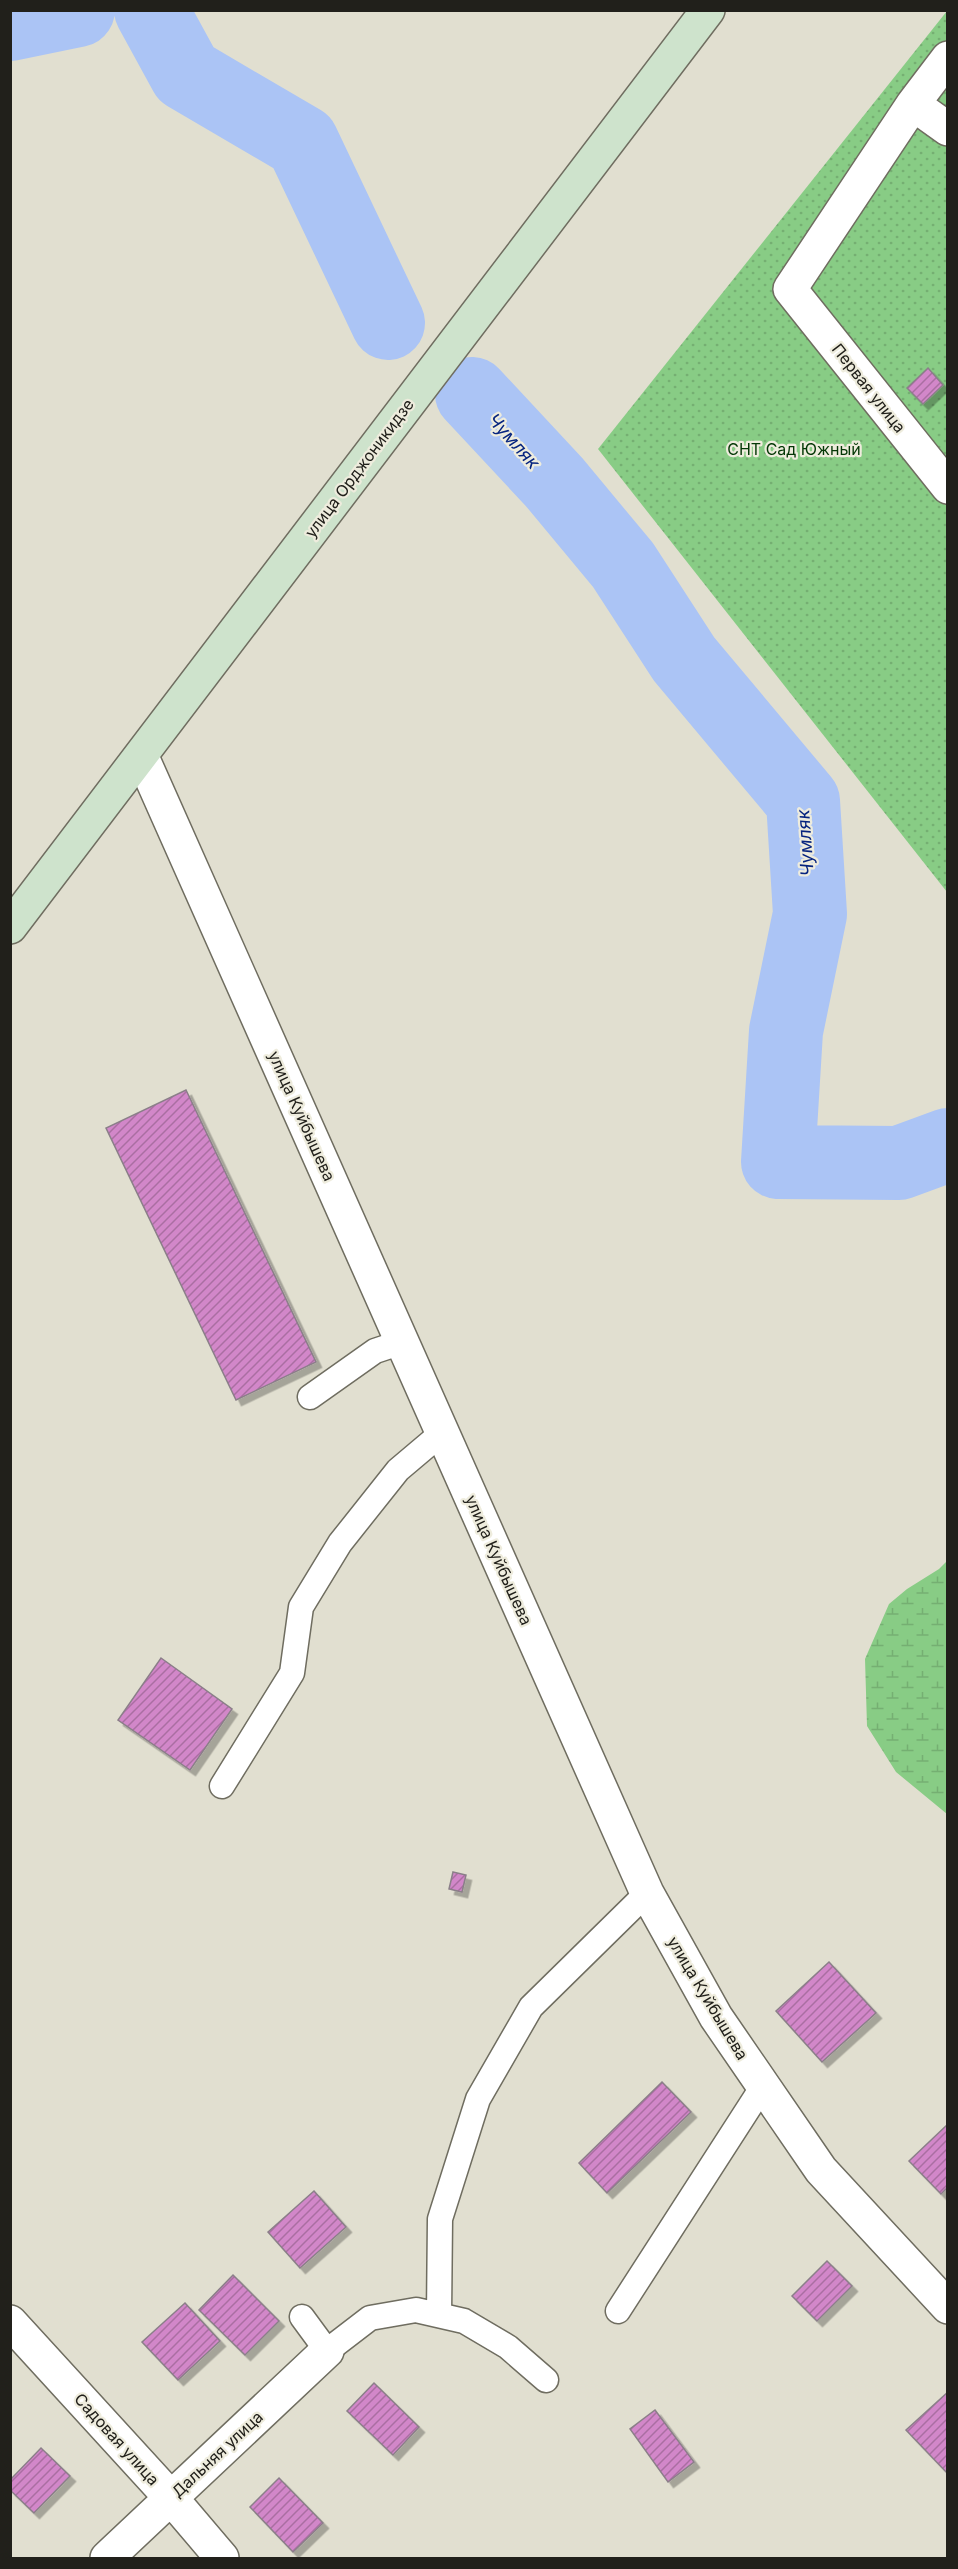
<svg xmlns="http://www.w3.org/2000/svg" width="958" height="2569" viewBox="0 0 958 2569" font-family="Inter,sans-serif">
<defs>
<pattern id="wetland-marsh" width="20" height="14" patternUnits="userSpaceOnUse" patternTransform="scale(1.5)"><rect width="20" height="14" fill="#88cc85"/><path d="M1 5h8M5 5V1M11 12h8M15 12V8" fill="none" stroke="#75af72"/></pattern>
<pattern id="park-dots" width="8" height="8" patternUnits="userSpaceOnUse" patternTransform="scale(1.5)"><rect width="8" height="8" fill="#88cc85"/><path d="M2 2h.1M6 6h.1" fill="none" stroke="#75af72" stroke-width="1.8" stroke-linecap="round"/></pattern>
<pattern id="building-hatch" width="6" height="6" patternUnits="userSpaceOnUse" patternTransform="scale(1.5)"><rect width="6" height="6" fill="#d287c9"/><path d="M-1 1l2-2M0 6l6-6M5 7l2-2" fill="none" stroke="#aa6ea2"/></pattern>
<filter id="shadow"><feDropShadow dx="5.5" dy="5.5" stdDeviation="0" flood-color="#0004"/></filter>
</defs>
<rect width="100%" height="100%" fill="#e1dfd0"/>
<path fill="url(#wetland-marsh)" d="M947 1561V1814L896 1772 867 1726 865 1659 889 1604 907 1589 939 1569Z"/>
<path fill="url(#park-dots)" d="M947 11V892L598 449Z"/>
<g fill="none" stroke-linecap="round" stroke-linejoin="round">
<path stroke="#abc4f5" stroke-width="74" d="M151 10 186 74 302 142 388 323
M10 24 78 10
M472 394 554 482 623 565 684 659 803 801 810 914 786 1031 778 1162 899 1163 948 1145"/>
</g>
<path fill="url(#building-hatch)" stroke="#8b7f89" stroke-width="1.5" filter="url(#shadow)" d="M928 368 943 385 923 404 907 388Z
M186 1090 316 1362 236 1400 106 1128Z
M161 1658 232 1709 190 1770 118 1720Z
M453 1872 466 1875 462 1892 449 1889Z
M829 1962 876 2013 822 2062 776 2011Z
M662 2082 691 2112 607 2193 579 2163Z
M948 2124V2187L941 2194 909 2161Z
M314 2191 346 2227 300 2268 268 2232Z
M827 2261 852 2286 817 2321 792 2296Z
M233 2275 279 2321 245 2355 199 2310Z
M185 2303 220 2341 178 2380 142 2342Z
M374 2383 419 2427 393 2455 347 2411Z
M948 2392V2474L906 2430Z
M655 2410 694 2462 668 2482 630 2429Z
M41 2448 70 2476 34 2513 10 2490V2480Z
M279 2478 323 2523 293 2552 250 2507Z"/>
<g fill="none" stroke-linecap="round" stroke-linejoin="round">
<defs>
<path id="lane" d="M310 1397 375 1351 402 1342
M222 1786 292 1673 301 1607 340 1543 398 1470 443 1432
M618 2311 763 2086
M439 2315 440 2219 478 2099 531 2007 647 1893
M302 2317 327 2351 370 2318 416 2310 464 2321 508 2347 546 2380"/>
<path id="street" d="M948 58 913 104 790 289 948 487
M913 104 948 129
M142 757 647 1893 716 2017 821 2170 948 2307
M10 2322 171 2498 222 2558
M107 2558 327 2351"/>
<path id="secondary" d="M10 927 708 10"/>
</defs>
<use href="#lane" stroke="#6f6d60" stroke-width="27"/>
<use href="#street" stroke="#6f6d60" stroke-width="36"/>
<use href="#secondary" stroke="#6f6d60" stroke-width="36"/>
<use href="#lane" stroke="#fff" stroke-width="24"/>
<use href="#street" stroke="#fff" stroke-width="33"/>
<use href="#secondary" stroke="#cee3cc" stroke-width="33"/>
</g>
<g text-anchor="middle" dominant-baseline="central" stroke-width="4.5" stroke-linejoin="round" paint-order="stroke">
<g font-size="16" fill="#21201b" stroke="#eeecdd">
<text transform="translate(869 388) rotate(52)">Первая улица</text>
<text transform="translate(359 468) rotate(-53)">улица Орджоникидзе</text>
<text transform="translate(302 1116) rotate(66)">улица Куйбышева</text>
<text transform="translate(499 1560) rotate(66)">улица Куйбышева</text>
<text transform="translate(708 1998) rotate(59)">улица Куйбышева</text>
<text transform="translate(117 2439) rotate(48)">Садовая улица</text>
<text transform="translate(217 2454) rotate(-43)">Дальняя улица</text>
</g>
<g font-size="16" fill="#043806" stroke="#eeecdd">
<text x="794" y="449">СНТ Сад Южный</text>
</g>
<g font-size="18" font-style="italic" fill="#06247f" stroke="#eeecdd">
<text transform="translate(514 441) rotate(48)">Чумляк</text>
<text transform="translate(805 843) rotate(-94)">Чумляк</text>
</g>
</g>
<rect width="958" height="2569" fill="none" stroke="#21201b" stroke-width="24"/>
</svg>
